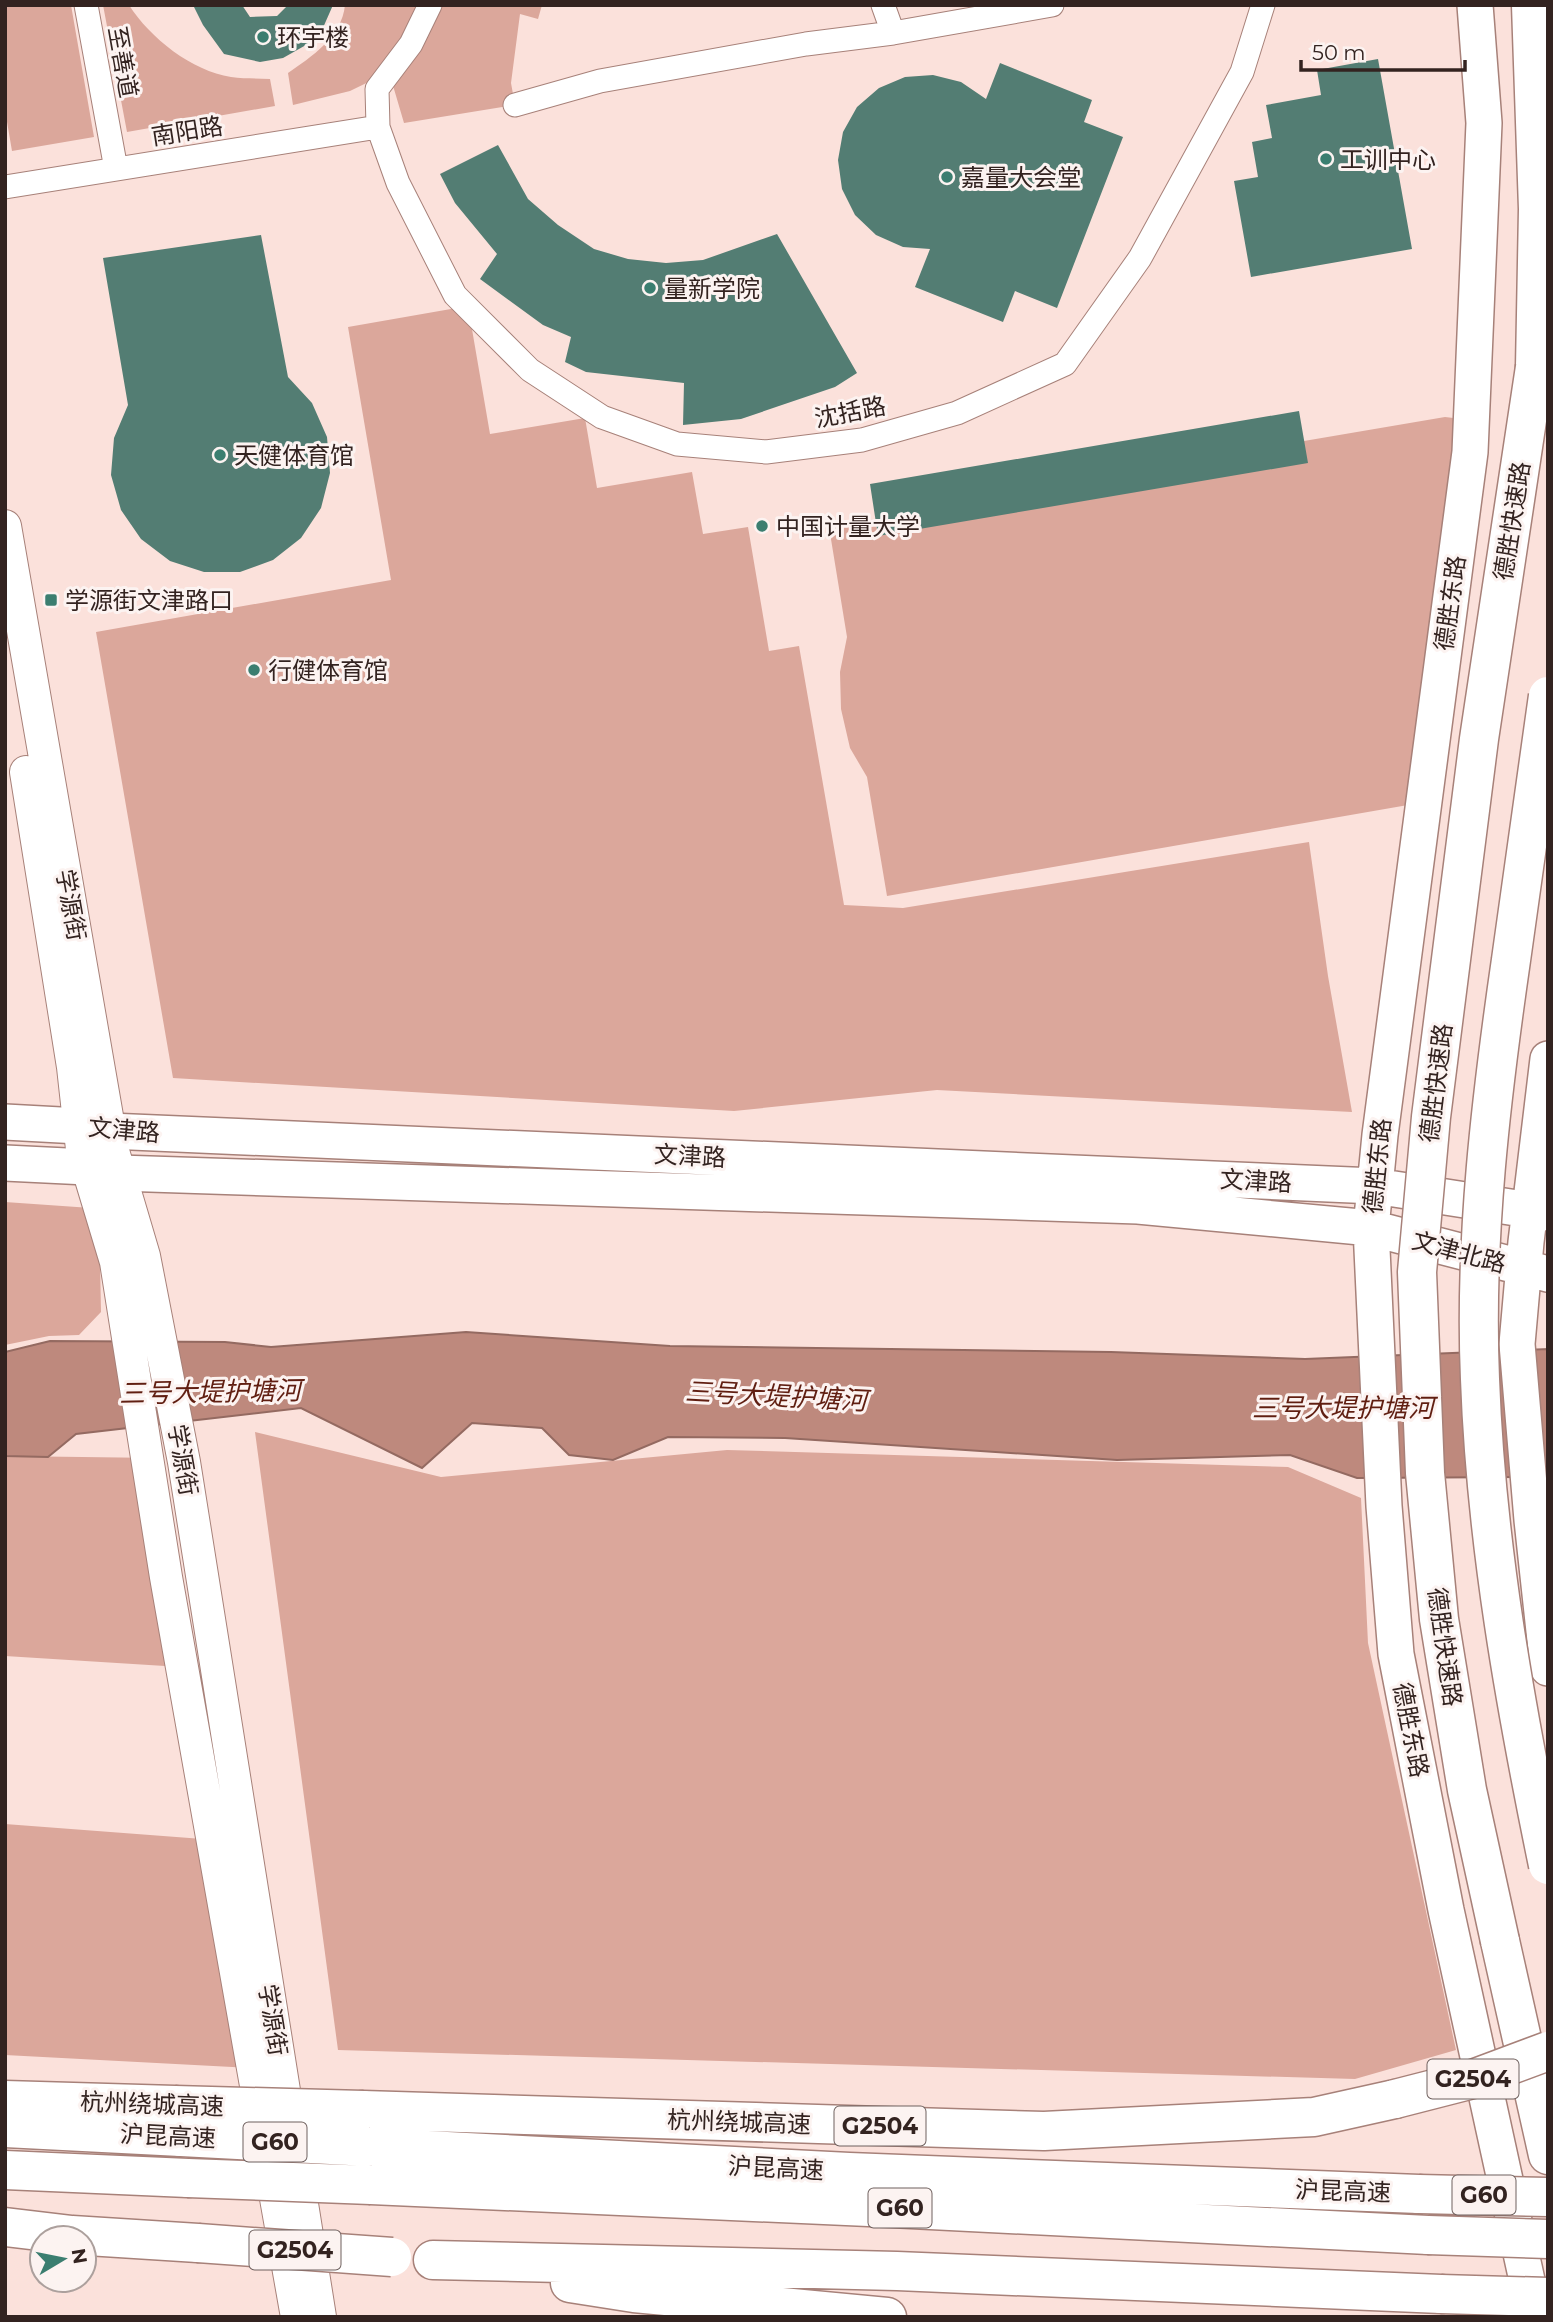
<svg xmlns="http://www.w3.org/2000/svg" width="1553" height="2322" viewBox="0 0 1553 2322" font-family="Montserrat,'Noto Sans SC',sans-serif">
<rect width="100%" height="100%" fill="#fbe1db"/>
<path fill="#dba79b" d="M5 5H71L94 137 12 151 5 110Z
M103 5H129C150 38 192 71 231 77 244 79 257 78 270 79L275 106 127 132Z
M345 5H542L538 19 520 14 511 83 515 105 404 123 389 72 350 91 293 105 288 73C311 57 342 37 345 5Z
M468 306 490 434 585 418 597 488 692 472 703 534 748 527 769 651 799 646 844 905 903 908 1309 842 1328 976 1352 1112 937 1090 734 1111 173 1078 96 632 391 580 348 327Z
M1445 417 1462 419 1408 805 887 896 867 777 850 748 841 709 840 672 847 637 829 527 875 519 878 536 1304 441Z
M5 1202 91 1208 100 1261 101 1312 79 1335 49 1336 5 1345Z
M255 1432 441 1477 727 1450 1288 1467 1361 1498 1368 1643 1456 2050 1355 2079 338 2050Z
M5 1456 159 1458 197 1668 5 1656Z
M5 1824 229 1841 270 2069 5 2055Z"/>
<path fill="#be897d" stroke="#946a61" stroke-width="2" d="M466 1332 670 1346 1111 1352 1305 1359 1548 1349V1477L1357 1478 1290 1455 1117 1460 785 1438 668 1437 613 1460 569 1455 542 1428 472 1423 422 1468 301 1408 76 1434 48 1457 5 1456V1352L50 1341 225 1342 271 1347Z"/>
<path fill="#537d73" d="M193 5H242L250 17 277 16 288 5H333L322 30 306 45 283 58 260 62 224 54 203 25Z
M1378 59 1412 249 1251 277 1234 181 1258 177 1252 142 1272 138 1266 105 1321 95 1317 70Z
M1000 63 1092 100 1084 122 1123 137 1057 308 1015 291 1003 322 915 287 930 249 903 247 876 235 855 215 842 189 838 160 843 132 857 107 879 88 905 77 933 75 961 82 986 99Z
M498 145 528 199 558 225 594 249 628 259 666 263 703 260 777 234 857 373 835 387 741 419 683 425 684 383 586 372 565 362 571 337 543 325 480 279 497 254 455 203 440 174Z
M261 235 288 377 312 403 327 437 330 473 321 508 301 538 273 560 240 572H204L170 561 141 539 121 510 111 475 114 438 128 405 103 258Z
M1299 411 1308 463 878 536 870 484Z"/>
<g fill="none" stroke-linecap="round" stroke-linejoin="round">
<defs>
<path id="street" d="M86 5 116 169
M430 5 411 44 377 89 378 127 398 183 455 295 530 370 602 417 677 444 766 452 862 440 957 413 1065 364 1140 258 1242 72 1263 5
M883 5 893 33
M515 105 600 81 806 44 893 33 1052 5
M5 187 378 127"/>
<path id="secondary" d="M5 526 113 1151 144 1256 184 1462 320 2317
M26 772 73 1067 82 1149 116 1262 166 1577 297 2317"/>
<path id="primary" d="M1475 5 1484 123 1470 452 1380 1135 1371 1228 1384 1506 1396 1654 1446 1910 1535 2317
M1548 1059 1526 1242 1517 1344 1532 1520 1548 1668
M5 1122 79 1126 109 1131 1375 1186 1548 1213
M5 1163 87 1167 119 1173 1138 1206 1371 1228 1548 1274"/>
<path id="highway" d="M1531 5 1538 209 1535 367
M1500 1941 1548 2155
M5 2100 175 2105
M363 2110 1044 2131 1314 2117 1395 2099
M5 2128 181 2137
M369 2147 849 2172 1419 2194
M5 2170 188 2178
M371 2185 891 2208 1428 2235
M5 2227 72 2235 198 2243
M433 2260 897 2271 1441 2294
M570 2283 634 2293 887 2317"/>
</defs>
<use href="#street" stroke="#a78179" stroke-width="25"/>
<use href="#secondary" stroke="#a78179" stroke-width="34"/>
<use href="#primary" stroke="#a78179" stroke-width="38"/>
<use href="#highway" stroke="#a78179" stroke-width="41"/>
<use href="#street" stroke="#fff" stroke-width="23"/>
<use href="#secondary" stroke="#fff" stroke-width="32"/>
<use href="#primary" stroke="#fff" stroke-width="35"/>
<use href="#highway" stroke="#fff" stroke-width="38"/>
<defs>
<path id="highway-bridge" d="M1548 696C1535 784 1523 872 1511 960 1491 1098 1474 1239 1480 1379 1486 1543 1515 1705 1548 1865
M1500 1941 1467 1790 1439 1619 1425 1473 1417 1272 1431 1117 1479 739 1535 367
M1395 2099 1473 2079 1548 2051
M175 2105 363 2110
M181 2137 369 2147
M188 2178 371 2185
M1419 2194 1548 2197
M1428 2235 1548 2239
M198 2243 392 2257
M1441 2294 1548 2297"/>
</defs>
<use href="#highway-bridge" stroke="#a78179" stroke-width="41" stroke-linecap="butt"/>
<use href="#highway-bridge" stroke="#fff" stroke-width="38"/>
</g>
<g fill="#3b7e70" stroke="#fcf3f1" stroke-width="2.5">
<circle cx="263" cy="37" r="7"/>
<circle cx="1326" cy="159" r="7"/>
<circle cx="947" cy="177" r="7"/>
<circle cx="650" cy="288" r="7"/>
<circle cx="220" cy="455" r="7"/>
<circle cx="762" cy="526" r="7"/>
<rect x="44" y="593" width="14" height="14" rx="3.5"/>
<circle cx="254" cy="670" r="7"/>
</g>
<g text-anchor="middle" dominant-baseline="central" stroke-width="6" stroke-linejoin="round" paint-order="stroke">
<g fill="#fcf3f1" stroke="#6f615f" stroke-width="2">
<rect x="1427.5" y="2059.5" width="91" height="39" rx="5"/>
<rect x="834.5" y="2106.5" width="91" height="39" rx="5"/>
<rect x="243.5" y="2122.5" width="63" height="39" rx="5"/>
<rect x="1452.5" y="2175.5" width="63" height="39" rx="5"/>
<rect x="868.5" y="2188.5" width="63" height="39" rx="5"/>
<rect x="249.5" y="2230.5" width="91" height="39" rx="5"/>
</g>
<g font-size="23" font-weight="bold" fill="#332320">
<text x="1473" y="2079">G2504</text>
<text x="880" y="2126">G2504</text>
<text x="275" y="2142">G60</text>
<text x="1484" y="2195">G60</text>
<text x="900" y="2208">G60</text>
<text x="295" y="2250">G2504</text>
</g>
<g font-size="24" fill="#332320" stroke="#fcf3f1" text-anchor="start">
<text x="277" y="37">环宇楼</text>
<text x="1340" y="159">工训中心</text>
<text x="961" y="177">嘉量大会堂</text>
<text x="664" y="288">量新学院</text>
<text x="234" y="455">天健体育馆</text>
<text x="776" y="526">中国计量大学</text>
<text x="65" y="600">学源街文津路口</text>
<text x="268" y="670">行健体育馆</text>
</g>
<g font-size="24" fill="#332320" stroke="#fcf3f1">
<text transform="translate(123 62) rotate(80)">至善道</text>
<text transform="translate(187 131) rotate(-9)">南阳路</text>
<text transform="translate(850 412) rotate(-11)">沈括路</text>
<text transform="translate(1512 521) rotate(-81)">德胜快速路</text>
<text transform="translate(1450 603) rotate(-82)">德胜东路</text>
<text transform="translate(71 905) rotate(80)">学源街</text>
<text transform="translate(1436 1083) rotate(-83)">德胜快速路</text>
<text transform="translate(124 1130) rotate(5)">文津路</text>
<text transform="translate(690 1156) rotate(3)">文津路</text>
<text transform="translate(1377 1166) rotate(-84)">德胜东路</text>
<text transform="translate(1256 1181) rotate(3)">文津路</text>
<text transform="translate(1459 1252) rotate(15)">文津北路</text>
<text transform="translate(183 1460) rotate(80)">学源街</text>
<text transform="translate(1445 1647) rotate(82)">德胜快速路</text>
<text transform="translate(1411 1730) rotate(79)">德胜东路</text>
<text transform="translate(273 2020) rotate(81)">学源街</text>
<text transform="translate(152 2104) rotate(2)">杭州绕城高速</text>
<text transform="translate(739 2122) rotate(2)">杭州绕城高速</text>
<text transform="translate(168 2136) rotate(3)">沪昆高速</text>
<text transform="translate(776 2168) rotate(3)">沪昆高速</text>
<text transform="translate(1343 2191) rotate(2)">沪昆高速</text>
</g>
<g font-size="26" font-style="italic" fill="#601e11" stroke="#fcf3f1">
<text transform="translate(210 1392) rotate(-1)">三号大堤护塘河</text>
<text transform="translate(776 1396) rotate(3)">三号大堤护塘河</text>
<text x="1343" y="1408">三号大堤护塘河</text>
</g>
</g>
<rect width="1553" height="2322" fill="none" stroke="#332320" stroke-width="14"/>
<g transform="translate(63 2259) rotate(80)"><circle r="33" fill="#fcf3f1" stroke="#aca09d" stroke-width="2"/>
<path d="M0-5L12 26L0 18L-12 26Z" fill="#3b7e70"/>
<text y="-10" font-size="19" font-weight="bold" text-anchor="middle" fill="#332320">N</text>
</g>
<path d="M1301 60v10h164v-10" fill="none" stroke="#332320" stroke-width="3.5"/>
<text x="1312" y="60" font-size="21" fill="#332320" stroke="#fcf3f1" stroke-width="5" paint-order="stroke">50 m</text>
</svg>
